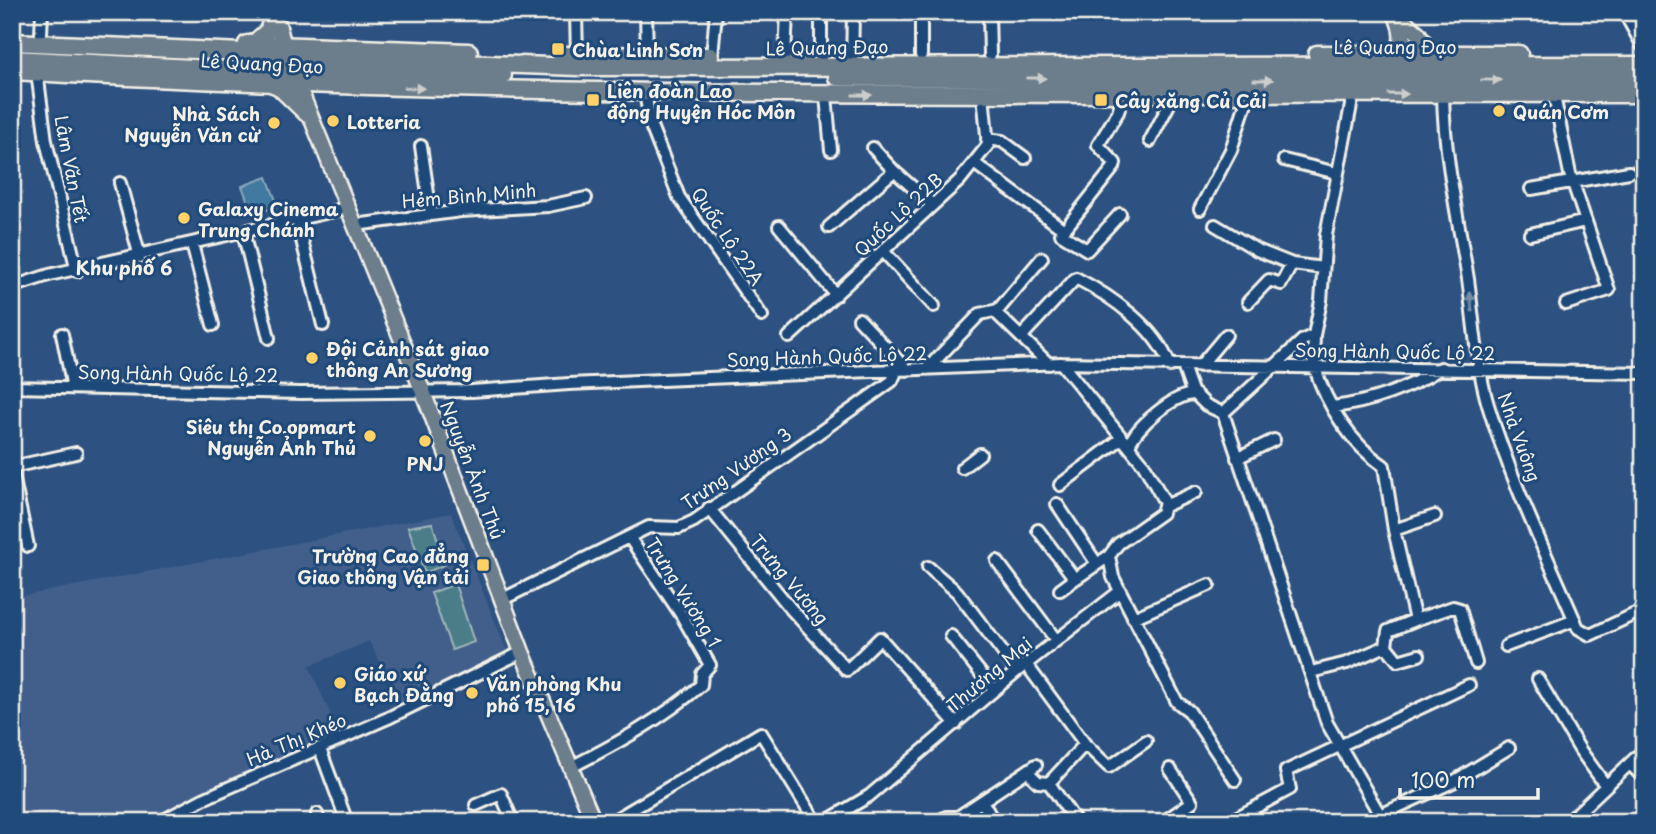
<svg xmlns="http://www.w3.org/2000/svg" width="1656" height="834" viewBox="0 0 1656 834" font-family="'Playpen Sans',sans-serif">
<rect width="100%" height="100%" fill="#2d5281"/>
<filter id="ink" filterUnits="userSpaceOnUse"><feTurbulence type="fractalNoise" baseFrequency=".0143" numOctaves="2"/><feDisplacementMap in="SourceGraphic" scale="14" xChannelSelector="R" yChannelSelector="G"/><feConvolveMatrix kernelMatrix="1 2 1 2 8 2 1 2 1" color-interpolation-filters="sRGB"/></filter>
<g filter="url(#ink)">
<path fill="#425f8c" d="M451 513 508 654 404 708 369 641 309 666 340 736 155 822H21L15 807 12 808V598Z"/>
<path fill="#4b7d89" stroke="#a0b7b8" stroke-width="2" d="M432 523 446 564 425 573 408 527Z
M455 584 474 642 452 650 431 593Z"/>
<path fill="#4379a0" stroke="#8aa9bd" stroke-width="2" d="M267 177 278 206 253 215 242 186Z"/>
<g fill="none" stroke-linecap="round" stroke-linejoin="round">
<defs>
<path id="minor" d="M576 12 577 58
M646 12 647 55
M921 12V55
M989 12 990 55
M1624 12 1644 48
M41 34 42 12
M712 56 716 12
M785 57 787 12
M852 66 853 12
M821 67V12
M37 72 46 141 77 271
M1553 91 1570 174 1609 290 1566 304
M645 93 651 126 679 197 762 316
M1443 94C1444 156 1458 218 1468 279 1474 322 1476 364 1488 405 1511 481 1547 556 1578 628L1590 635 1635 614 1644 615
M826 96 831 150
M987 139 1002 141 1025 158
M1150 141 1174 95
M421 146 431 214
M873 148 894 171
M1284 160 1337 173
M974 163 1064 230
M120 183 140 257
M1531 189 1629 172
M1200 209 1231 150 1249 93
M1120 214 1087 250 1061 234 1114 167 1115 163 1098 145 1118 112 1123 95
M297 220 323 325
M355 225 461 211 548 206 586 198
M1215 225 1257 250 1292 264
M779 226 836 295
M829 227 894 171 933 205
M243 232 269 338
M1530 234 1586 221
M192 244 213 325
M884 252 934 306
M12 287 49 275 347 208
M1248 302 1269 280 1281 284 1292 264 1323 268
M994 311 1049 364
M859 319 907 370
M62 334 73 388
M789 337 960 180 988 145 983 95
M1021 337 1076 278C1111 296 1156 327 1170 366
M1061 363 1144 465 1165 503 1162 513 1118 544 1109 556 1113 577 1177 702 1189 711 1235 780
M1183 366 1193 394
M1200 366 1226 335
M927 369 980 314 998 310 1042 258
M12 387 301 393 472 391 569 384 1061 363 1644 373
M1333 407C1372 402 1408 389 1441 368
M1223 413 1327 723 1384 822
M1223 413 1303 340 1314 335 1321 301 1326 235 1353 95
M1129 446C1135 427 1174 394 1195 394L1206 405 1223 413
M1237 458 1274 440
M12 467 76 453
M962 468 980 454
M12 471 28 546
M1060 485 1122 438
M1057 504 1097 564
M1165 506 1196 492
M709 508 791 609 847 670 880 638 956 724
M1038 530 1075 579 1109 556
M1394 530 1435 516
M997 561 1056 640
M928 567 957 592 1017 671
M1060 590 1075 579
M503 599 649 527 679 528 694 521 892 381 897 370
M1133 618 1209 585
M1415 620 1453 607 1460 609 1476 663
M951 636 994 690
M1386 646 1398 661 1419 655
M1506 646 1575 620
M1026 664 1085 744 1049 783 1076 822
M1311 672 1347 663 1386 646 1388 631 1415 620 1394 530 1384 466C1351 444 1327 406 1315 368 1312 358 1314 345 1314 335
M1538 679 1580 750 1606 786
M1085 744 1109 767 1146 741
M320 749 347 822
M1630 764 1644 778
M571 767C618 743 662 719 701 685L702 674 710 665 682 616 629 537
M1027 771 1038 782 1049 783
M982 801 994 822
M476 805 501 794 513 822
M317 814 319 822
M1380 815 1453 782 1509 748
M160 822 203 799 388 718 522 652
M577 822 592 815
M611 822 761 733 816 822
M825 822 869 796 1017 671 1119 592
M938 822 946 817H958L1036 765
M1163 822 1192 802 1170 769
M1228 822 1290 789 1286 771 1469 685
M1568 822 1644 750"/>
<path id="major" d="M275 12 286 54
M1393 12 1418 33 1437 62
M293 73 423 392 522 652 594 822
M268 83 278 87 306 114"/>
<path id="highway" d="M12 42 243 52 288 57 578 67 1644 65
M247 44 469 52
M251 46 268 31 275 12
M1317 54H1519
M561 55 710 56
M12 59 293 73 503 75
M1394 62C1403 49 1405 33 1398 18
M12 71C556 102 1100 92 1644 94
M837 77 1644 81"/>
</defs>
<use href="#minor" stroke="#f4f1e8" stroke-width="16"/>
<use href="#major" stroke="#f4f1e8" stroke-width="19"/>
<use href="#highway" stroke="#f4f1e8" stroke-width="21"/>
<use href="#minor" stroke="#1f4a7a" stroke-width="10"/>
<use href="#major" stroke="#6c7d8b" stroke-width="14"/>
<use href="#highway" stroke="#6c7d8b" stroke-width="16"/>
</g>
<defs><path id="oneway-solid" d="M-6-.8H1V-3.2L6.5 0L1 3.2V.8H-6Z" transform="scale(1.75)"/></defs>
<g fill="#cbcecc">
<use href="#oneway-solid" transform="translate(1036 78)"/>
<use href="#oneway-solid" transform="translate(1263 80)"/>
<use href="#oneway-solid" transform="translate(1491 80) rotate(1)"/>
<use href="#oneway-solid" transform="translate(414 88) rotate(1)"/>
<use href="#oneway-solid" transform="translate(1398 94)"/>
<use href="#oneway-solid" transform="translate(862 95)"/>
</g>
<use fill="#748da6" href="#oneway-solid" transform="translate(1471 302) rotate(-97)"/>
</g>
<g fill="#ffd166" stroke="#1f4a7a" stroke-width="2.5">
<rect x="551" y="42" width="14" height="14" rx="3.5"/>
<rect x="586" y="93" width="14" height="14" rx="3.5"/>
<rect x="1094" y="93" width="14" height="14" rx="3.5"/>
<circle cx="1499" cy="111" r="7"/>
<circle cx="333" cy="121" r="7"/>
<circle cx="274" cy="123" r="7"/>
<circle cx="184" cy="218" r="7"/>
<circle cx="312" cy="358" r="7"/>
<circle cx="370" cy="436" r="7"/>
<circle cx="425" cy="441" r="7"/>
<rect x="476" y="558" width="14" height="14" rx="3.5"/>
<circle cx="340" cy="683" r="7"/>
<circle cx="472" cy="693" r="7"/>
</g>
<g text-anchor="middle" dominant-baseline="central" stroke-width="6" stroke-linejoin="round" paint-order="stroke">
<g font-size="18" fill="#f4f1e8" stroke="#1f4a7a">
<text x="1395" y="46">Lê Quang Đạo</text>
<text transform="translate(827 47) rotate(-1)">Lê Quang Đạo</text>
<text transform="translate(262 63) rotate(3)">Lê Quang Đạo</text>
<text transform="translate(72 169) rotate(79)">Lâm Văn Tết</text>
<text transform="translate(469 195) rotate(-5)">Hẻm Bình Minh</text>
<text transform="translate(898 214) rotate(-43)">Quốc Lộ 22B</text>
<text transform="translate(728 236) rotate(56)">Quốc Lộ 22A</text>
<text transform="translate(1395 351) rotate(1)">Song Hành Quốc Lộ 22</text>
<text transform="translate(827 356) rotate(-2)">Song Hành Quốc Lộ 22</text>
<text transform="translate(178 373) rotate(1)">Song Hành Quốc Lộ 22</text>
<text transform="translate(1520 437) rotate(70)">Nhà Vuông</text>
<text transform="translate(736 468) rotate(-35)">Trưng Vương 3</text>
<text transform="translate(473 470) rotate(69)">Nguyễn Ảnh Thủ</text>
<text transform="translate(790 579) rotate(50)">Trưng Vương</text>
<text transform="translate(684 592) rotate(58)">Trưng Vương 1</text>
<text transform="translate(989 674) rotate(-40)">Thương Mại</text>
<text transform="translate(296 739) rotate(-23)">Hà Thị Khéo</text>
</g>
<g font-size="18" font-weight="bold" fill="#f4f1e8" stroke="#1f4a7a" text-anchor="start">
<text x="572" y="49">Chùa Linh Sơn</text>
<text x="607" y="90">Liên đoàn Lao<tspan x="607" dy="21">động Huyện Hóc Môn</tspan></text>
<text x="1115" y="100">Cây xăng Củ Cải</text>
<text x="1513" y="111">Quán Cơm</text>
<text x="260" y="113" text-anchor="end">Nhà Sách<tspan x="260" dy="21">Nguyễn Văn cừ</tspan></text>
<text x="347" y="121">Lotteria</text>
<text x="198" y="208">Galaxy Cinema<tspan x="198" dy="21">Trung Chánh</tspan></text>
<text x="326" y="348">Đội Cảnh sát giao<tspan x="326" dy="21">thông An Sương</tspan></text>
<text x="356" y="426" text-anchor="end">Siêu thị Co.opmart<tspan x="356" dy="21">Nguyễn Ảnh Thủ</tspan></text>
<text x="425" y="463" text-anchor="middle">PNJ</text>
<text x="469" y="555" text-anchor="end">Trường Cao đẳng<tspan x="469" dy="21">Giao thông Vận tải</tspan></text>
<text x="354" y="673">Giáo xứ<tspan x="354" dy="21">Bạch Đằng</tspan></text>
<text x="486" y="683">Văn phòng Khu<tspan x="486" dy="21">phố 15, 16</tspan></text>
</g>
<g font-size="19" font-weight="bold" fill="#f4f1e8" stroke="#1f4a7a">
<text x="124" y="267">Khu phố 6</text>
</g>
</g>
<rect width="1656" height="834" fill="none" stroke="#1f4a7a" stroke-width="42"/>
<rect x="21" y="21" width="1614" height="792" fill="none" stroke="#f4f1e8" stroke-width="2.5" filter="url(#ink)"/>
<path d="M1400 788v10h138v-10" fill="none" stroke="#f4f1e8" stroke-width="3.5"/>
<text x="1411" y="788" font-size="21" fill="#f4f1e8" stroke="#1f4a7a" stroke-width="5" paint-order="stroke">100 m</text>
</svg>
